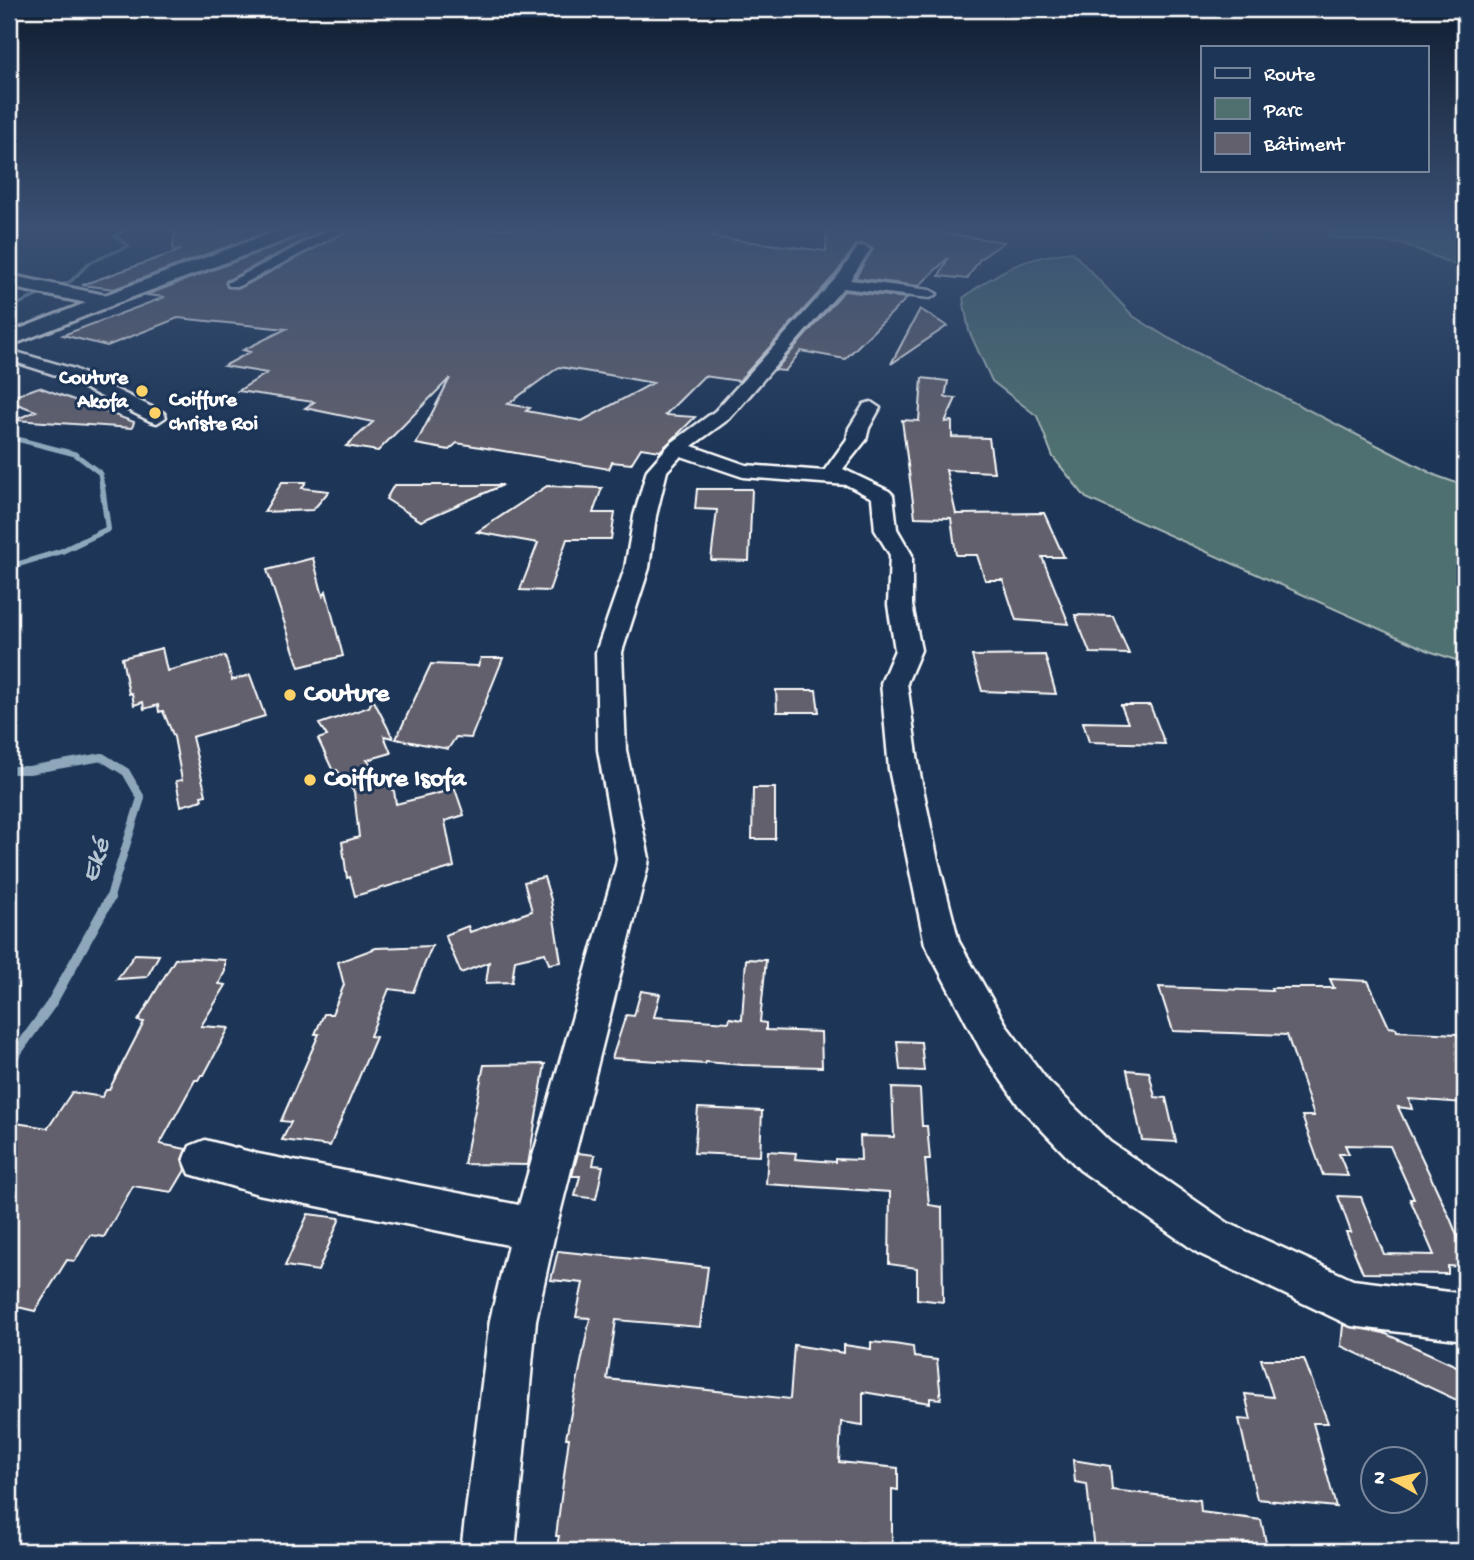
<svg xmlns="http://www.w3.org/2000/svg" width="1474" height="1560" viewBox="0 0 1474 1560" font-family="'Gochi Hand',sans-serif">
<rect width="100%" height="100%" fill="#1d3557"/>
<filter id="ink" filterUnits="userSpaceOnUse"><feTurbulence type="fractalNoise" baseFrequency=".0143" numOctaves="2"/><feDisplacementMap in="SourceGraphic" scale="14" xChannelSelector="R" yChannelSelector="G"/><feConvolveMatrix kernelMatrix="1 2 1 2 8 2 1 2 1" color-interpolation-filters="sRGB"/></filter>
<g filter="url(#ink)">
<path fill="#50706f" stroke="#a8b8b7" stroke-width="2" d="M1333 229H1465V269L1404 244 1329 237Z
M1072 252 1133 316 1168 338 1437 476 1465 486V663L1429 651 1086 498 1053 457 1037 416 992 381 969 331 963 298C1001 269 1025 257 1072 252Z"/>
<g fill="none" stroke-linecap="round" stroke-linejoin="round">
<path stroke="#8fa7bb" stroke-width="3.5" d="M9 308 71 281 89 263 129 246 115 236 125 229"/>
<path stroke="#8fa7bb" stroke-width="5" d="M9 437 75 454 100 473 102 487"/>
<path stroke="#8fa7bb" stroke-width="6" d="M9 567 62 551 108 529 102 486"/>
<path stroke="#8fa7bb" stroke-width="8" d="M9 770H29L102 757 126 772 141 798 109 900"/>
<path stroke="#8fa7bb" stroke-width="10" d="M9 1063 51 1004 110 898"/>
</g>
<path fill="#62606c" stroke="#fff" stroke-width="2" fill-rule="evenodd" d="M175 229H274L114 289 82 285 181 250 173 249Z
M308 229H325L226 281 227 287 240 288 351 229H719L712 237 826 251 827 229H915L1004 242 980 259 967 279 939 276 948 258 919 286 855 278 873 249 864 244H857L836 274 739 381 704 376 665 415 695 417 675 437 660 451 641 448 631 464 612 462 609 469 457 443 449 450 416 444 450 378 378 451 346 446 373 422 305 408 314 402 238 391 267 373 224 366 250 352 243 350 286 329 178 318 107 346 63 335 165 297 146 295 305 235ZM559 367 609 375 653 383 582 421 526 411 530 408 508 404Z
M844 291 907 298 845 359 801 351 785 371 775 370Z
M920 309 947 326 891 364Z
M922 378 948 381 945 397 956 398 945 422 952 421V437L989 438 994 472 946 470 956 514 1044 513 1064 557H1042L1069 624 1016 620 1003 580H985L977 555H956L951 518 915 517 902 420 919 421Z
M39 387 134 422 132 428 15 420 36 411 9 401V398Z
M282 482H306L302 488 329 491 313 510 264 512Z
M394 485H503L421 521 386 499Z
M547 486 602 488 593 513H615L611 539H567L549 591 520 590 538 543 477 532Z
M697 489H752L749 561 711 560 717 510 695 509Z
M313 558 323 596 326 591 343 656 299 667 267 570Z
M1075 615 1113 616 1129 654 1090 653Z
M162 648 167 671 225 656 232 680 250 675 265 716 192 737 206 795 201 796 202 800 181 806 176 781 182 780 174 737 163 711 159 712 158 705 144 709 143 702 134 705 132 693 129 694 122 658Z
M1045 655 1056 694 982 691 972 656Z
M481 658H503L471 738 456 737 448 749 396 739 431 664 478 666Z
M776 690H816L819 712H777Z
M373 699 393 738 384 736 391 753 367 760 394 791 396 804 455 789 464 815 445 821 454 867 355 896 350 877 347 878 342 842 359 837 354 792 337 770 333 771 318 739 327 736 319 724 369 707Z
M1121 705H1150L1165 744 1089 742 1083 722 1128 723Z
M753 788H775V839H752Z
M544 877 551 900 561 962 549 964 545 953 515 960 512 982 486 983 489 962 461 973 445 935 468 926 470 932 532 911 524 882Z
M432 946 413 992 389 989 370 1036 376 1037 330 1146 282 1140 291 1122 281 1121 319 1034H315L324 1014H332L344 985 338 962 376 948Z
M135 954 159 955 147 977 117 979Z
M191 958 225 960V971L219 984 226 985 201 1026 229 1028 204 1075H201L198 1080H195L160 1144 186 1149 182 1159 185 1170 172 1192 133 1186 104 1237 90 1235 75 1261 67 1260 35 1311 9 1305V1122L48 1128 72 1092 102 1097 106 1090H109L144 1022 138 1021 175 959Z
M746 959 766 960 760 1022 766 1023V1030L821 1032 822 1067 743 1065 706 1062 705 1064 612 1058 626 1015 634 1016 641 991 660 994 654 1017 729 1022 730 1018 742 1020Z
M1330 979 1368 981 1389 1027 1396 1028 1397 1031 1457 1034 1465 1051V1103L1409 1099 1412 1109 1398 1107 1450 1218 1465 1255V1267L1448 1266V1274L1363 1273 1346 1232H1351L1338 1196 1361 1197 1384 1254 1434 1255 1410 1199H1414L1390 1146 1345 1145 1349 1154H1339L1348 1176 1323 1175 1302 1116H1314L1287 1035 1173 1031 1159 987 1272 991 1271 988H1334Z
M897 1041 921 1042 924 1071 900 1070Z
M545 1064 528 1165 464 1164 484 1065Z
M1127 1070 1149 1072 1155 1097 1166 1098 1176 1142 1142 1140Z
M892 1088 920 1089 922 1126H927L930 1159H925L929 1205 942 1207 943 1302 917 1299V1268L889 1264 890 1192 766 1184 768 1151 796 1153 795 1159 835 1162V1159L861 1160 860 1136 894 1137Z
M698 1108 762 1111 760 1156 694 1153Z
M578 1153 595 1155 593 1165 603 1166 596 1199 575 1196 580 1176H572Z
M308 1214 340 1218 318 1271 285 1266Z
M558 1251 708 1267 700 1327 616 1320 607 1379 790 1399 794 1345 844 1353V1345L871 1349V1342L894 1344 913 1347 914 1357 937 1360 941 1399 930 1398V1403L863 1392V1425L841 1422 839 1462 898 1468V1490L892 1489V1550L837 1542 836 1551 801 1545V1551H556L559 1536H556L569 1438H566L590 1318 576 1317 583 1283 551 1280Z
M1343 1325 1384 1333 1465 1370V1404L1341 1346Z
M1261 1359H1304L1328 1423H1313L1336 1507 1257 1499 1239 1419 1251 1420 1245 1394 1273 1397Z
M1073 1460 1110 1466 1112 1490 1200 1500 1201 1512 1261 1520 1267 1547 1243 1543 1245 1551H1094L1087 1484 1075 1482Z"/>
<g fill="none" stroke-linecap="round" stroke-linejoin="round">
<defs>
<path id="street" d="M331 229H348L239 286H229L227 283Z
M863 246 870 250 850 280 930 290 937 294 930 298 843 288 729 419 692 446 746 465 824 471 847 439 849 428 864 404 871 402 880 408 869 428 866 440 843 469 889 491 893 495 897 529 912 555V605L921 650 907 683 919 769 937 856 959 942 1008 1028 1047 1080 1110 1142 1228 1223 1353 1280 1465 1294V1340L1351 1326 1198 1253 1080 1170 1019 1106 982 1052 925 944 889 769 881 683 895 650 888 605 890 555 875 530 872 498 847 485 743 477 681 456 667 471 656 516 649 568 622 652 626 750 649 858 648 865 556 1229 536 1320 515 1551H461L490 1320 508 1245 258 1194 190 1174 184 1160 190 1146 205 1140 258 1154 519 1205 616 865 617 858 598 750 596 652 625 568 634 516 647 470 670 444 715 411 838 276 858 247Z
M9 350 74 369 164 413 166 417 157 423 150 421 62 377 9 360Z"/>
<path id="primary" d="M106 295 113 297 116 301 113 305 9 346V333Z"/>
<path id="highway" d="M282 229H306L304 233 106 307 9 287V275L105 295Z"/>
</defs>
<use href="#street" stroke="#fff" stroke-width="5"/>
<use href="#primary" stroke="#fff" stroke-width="6"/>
<use href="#highway" stroke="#fff" stroke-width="6"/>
<use href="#street" fill="#1d3557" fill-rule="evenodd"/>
<use href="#primary" fill="#1d3557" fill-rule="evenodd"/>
<use href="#highway" fill="#1d3557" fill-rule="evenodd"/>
</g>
</g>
<linearGradient id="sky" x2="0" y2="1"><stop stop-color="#101d30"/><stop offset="0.51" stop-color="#3a5174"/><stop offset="1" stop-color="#3a5174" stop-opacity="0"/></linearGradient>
<rect width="1474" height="448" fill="url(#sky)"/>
<g fill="#ffd166" stroke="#1d3557" stroke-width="2.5">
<circle cx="142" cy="391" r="7"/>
<circle cx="155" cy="413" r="7"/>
<circle cx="290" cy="695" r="7"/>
<circle cx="310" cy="780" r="7"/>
</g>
<g text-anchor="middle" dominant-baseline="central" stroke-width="6" stroke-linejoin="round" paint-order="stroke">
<g font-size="21" font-weight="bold" fill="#fff" stroke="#1d3557" text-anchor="end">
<text x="128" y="379">Couture<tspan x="128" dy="24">Akofa</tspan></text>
<text x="169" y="401" text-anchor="start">Coiffure<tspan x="169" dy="24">christe Roi</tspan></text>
</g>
<g font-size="26" font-weight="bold" fill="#fff" stroke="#1d3557" text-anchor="start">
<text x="304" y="695">Couture</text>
<text x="324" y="780">Coiffure Isofa</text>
</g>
<g font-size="28" font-style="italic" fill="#b5c5d1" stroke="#1d3557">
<text transform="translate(97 861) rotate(-72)">Eké</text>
</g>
</g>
<rect width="1474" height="1560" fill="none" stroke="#1d3557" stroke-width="35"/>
<rect x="18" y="18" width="1439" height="1525" fill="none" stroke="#fff" stroke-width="2.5" filter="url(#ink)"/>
<rect x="1201" y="46" width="228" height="126" fill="#1d3557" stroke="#77869a" stroke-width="2"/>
<rect x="1215" y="68" width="35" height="10" fill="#1d3557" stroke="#77869a" stroke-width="2"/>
<text x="1264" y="80" font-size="21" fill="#ffffff">Route</text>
<rect x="1215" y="98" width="35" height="21" fill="#50706f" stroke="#77869a" stroke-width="2"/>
<text x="1264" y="116" font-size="21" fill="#ffffff">Parc</text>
<rect x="1215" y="133" width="35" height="21" fill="#62606c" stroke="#77869a" stroke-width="2"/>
<text x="1264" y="150" font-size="21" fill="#ffffff">Bâtiment</text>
<g transform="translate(1394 1480) rotate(278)"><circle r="33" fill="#1d3557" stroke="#77869a" stroke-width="2"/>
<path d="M0-5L12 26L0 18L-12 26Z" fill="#ffd166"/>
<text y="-10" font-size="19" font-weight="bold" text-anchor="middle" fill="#ffffff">N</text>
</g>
</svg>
